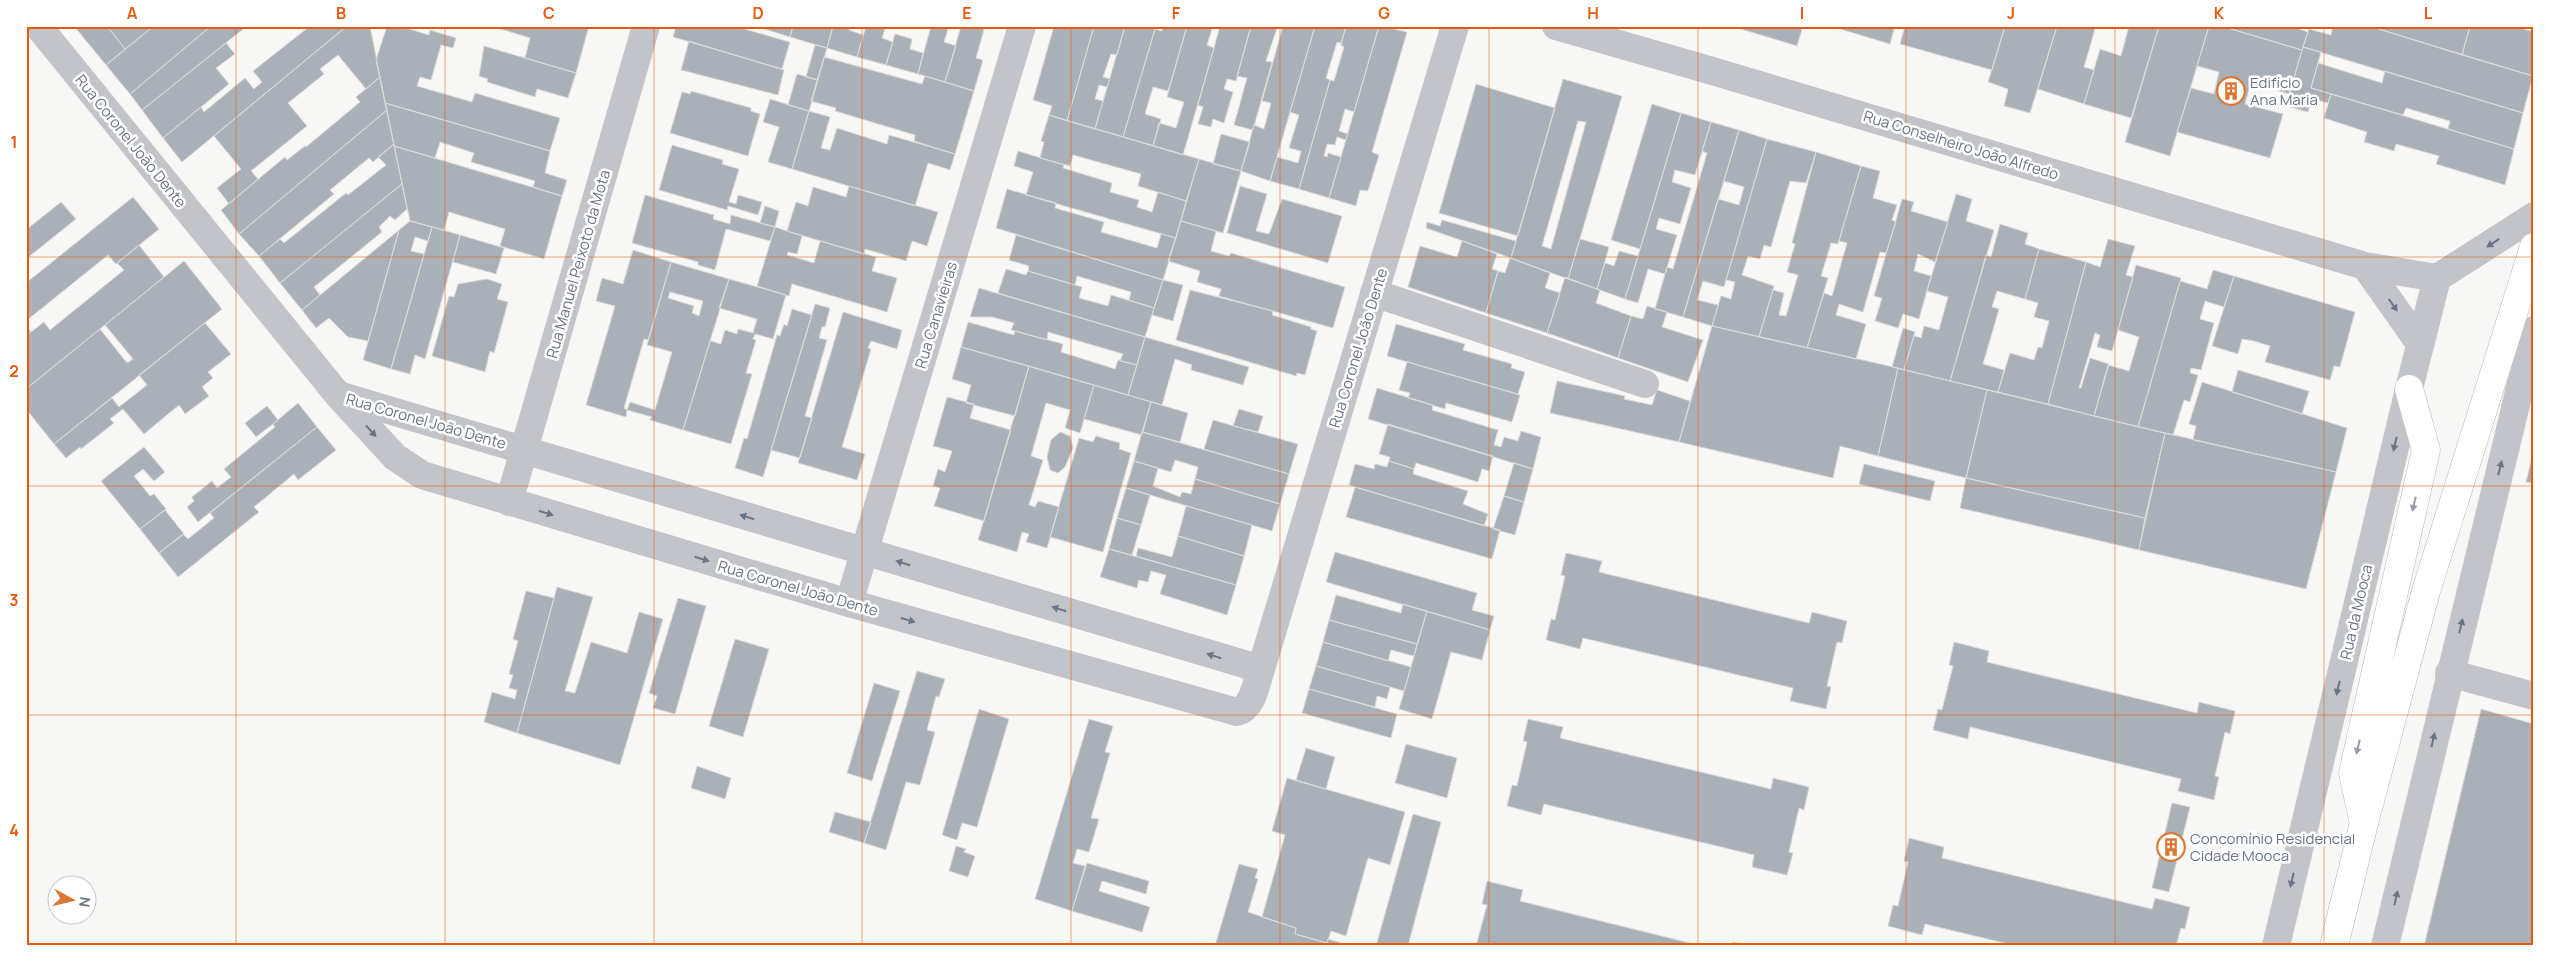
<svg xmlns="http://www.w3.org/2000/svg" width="2560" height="972" viewBox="0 0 2560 972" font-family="Manrope,sans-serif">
<rect width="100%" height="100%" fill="#f7f8f5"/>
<path fill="#aab0b8" stroke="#d9dad8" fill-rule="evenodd" d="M74 26H107L125 49 106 65Z
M107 26H154L125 49Z
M154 26H211L130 94 106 65Z
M211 26H247L142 110 130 94Z
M310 26H347L182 162 163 138 201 107 204 112 245 78 254 89 262 82 253 71Z
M347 26H370L380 77 366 89 338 55 320 69 324 74 288 103 307 126 251 171 258 179 229 204 217 188 241 169 214 136Z
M387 26H399L429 35 430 30 456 38 453 48 441 45 431 80 420 77 417 86 472 102 475 93 560 118 550 151 385 103 376 60Z
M491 26H589L576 73 525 58 530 38Z
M676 26H734L790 42 782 69 673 37Z
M755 26H793L790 37Z
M793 26H833L827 48 790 37Z
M833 26H850L849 30 863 35 857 57 827 48Z
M866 26H886L882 38 893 42 886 65 857 57Z
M931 26H949L944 42 956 46 945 82 918 74Z
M961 26H985L976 58 983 60 974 91 945 82Z
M1054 26H1094L1067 121 1049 115 1052 106 1033 100Z
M1094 26H1125L1117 55 1111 54 1103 77 1110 79 1107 87 1099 85 1095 99 1103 101 1095 129 1067 121Z
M1125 26H1149L1155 29 1123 137 1095 129Z
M1163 26H1187L1168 91 1153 87 1145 114 1161 119 1153 146 1123 137 1155 29 1162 31Z
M1187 26H1213L1207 45 1214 48 1183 155 1153 146 1159 123 1176 128 1184 102 1167 97Z
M1220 26H1251L1236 81 1227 79 1224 89 1233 92 1224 123 1213 119 1211 127 1198 124 1203 107 1198 105Z
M1251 26H1283L1282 29 1277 28 1266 61 1272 62 1253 130 1234 125 1247 78 1237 76Z
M1283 26H1315L1270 181 1241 171 1254 125 1264 129 1271 103 1262 101Z
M1315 26H1346L1341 43 1337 42 1326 78 1330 80 1299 189 1270 181 1277 157 1298 163 1301 151 1289 148 1299 115 1290 112Z
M1346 26H1379L1354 112 1345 109 1339 131 1348 134 1346 140 1337 137 1335 145 1327 144 1324 156 1327 157 1328 153 1341 157 1329 198 1299 189 1330 80 1334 81 1344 47 1341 45Z
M1379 26 1407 32 1372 152 1379 155 1368 191 1360 190 1356 206 1329 198Z
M1731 26H1803L1797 46Z
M1830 26H1895L1890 44Z
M1905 26H2005L1992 70 1900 44Z
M2005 26H2057L2030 113 2004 106 2008 89 1988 82Z
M2057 26H2090L2095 29 2084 67 2094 70 2084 104 2038 89Z
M2129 26H2159L2131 118 2084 104 2100 49 2121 56Z
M2159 26H2209L2170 156 2125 142Z
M2209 26H2221L2302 50 2289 94 2251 82 2245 104 2283 114 2270 158 2177 132 2191 88 2214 94 2219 72 2197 66Z
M2221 26H2290L2308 32 2302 50Z
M2333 26H2369L2533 76 2523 113 2303 47 2309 29 2331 35Z
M2369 26H2470L2462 55Z
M2470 26H2514L2534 32 2533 76 2462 55Z
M895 34 912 39 910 49 923 53 918 74 886 65Z
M689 41 784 70 778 95 681 70Z
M226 43 235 54 216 68 229 84 163 138 142 110Z
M815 45 827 48 818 80 806 77Z
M484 46 576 73 568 98 537 89 535 97 487 82 488 79 479 76Z
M2303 47 2321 52 2311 88 2331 94 2328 103 2312 99 2308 112 2286 106Z
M824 57 922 84 925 76 974 91 955 154 914 141 915 135 835 111 836 108 811 101Z
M2318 63 2382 83 2385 71 2523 113 2514 149 2448 129 2450 121 2406 108 2403 115 2311 88Z
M797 74 818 80 809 111 788 105Z
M380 77 387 110 239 234 221 210 285 157 287 160 305 146 306 147 360 102 356 97Z
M1563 79 1622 96 1568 279 1511 258ZM1578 121 1586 122 1551 249 1542 246Z
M1476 84 1555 108 1518 236 1439 213Z
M691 91 751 108V111L760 114 748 156 670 133 682 92 690 94Z
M2331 94 2514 149 2505 185 2436 164 2439 156 2396 144 2394 151 2364 142 2367 132 2324 118Z
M770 99 809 111 792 169 768 162 779 127 763 122Z
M385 103 550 151 545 173 567 180 562 196 533 187 535 181 471 162 474 153 440 142 435 158 394 146Z
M1652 104 1681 113 1640 249 1611 240Z
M387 110 394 144 373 162 369 158 330 190 334 194 259 256 239 234Z
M809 111 830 117 821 148 830 150 837 128 887 144 889 135 955 154 950 170 928 163 915 206 792 169Z
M1681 113 1711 122 1695 175 1675 170 1672 182 1691 188 1680 224 1659 218 1656 229 1677 235 1665 274 1648 269 1638 303 1625 299Z
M1049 115 1199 159 1186 201 1138 186 1141 174 1073 155 1070 166 1040 158 1044 142 1041 141Z
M1711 122 1739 130 1683 317 1655 309 1667 267 1673 269 1707 153 1702 151Z
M1739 130 1767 139 1724 287 1703 281 1697 300 1718 305 1712 326 1683 317 1718 199 1739 205 1744 187 1724 181Z
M1221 134 1250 142 1241 171 1213 164Z
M1767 139 1816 152 1806 183 1790 181 1771 247 1764 245 1760 259 1748 256 1742 275 1774 286 1759 337 1712 326 1721 296 1731 299 1735 282 1726 280Z
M394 144 402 184 280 283 259 256 280 239 284 243 346 193 348 195 386 165 378 157Z
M672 145 723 160 722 164 739 169 729 202 736 204 738 195 762 202 758 215 728 206 727 210 659 190Z
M394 146 562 196 544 259 500 246 505 229 449 212 444 230 410 221Z
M1018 151 1064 165 1063 168 1112 183 1110 192 1139 200 1137 207 1152 212 1158 192 1186 201 1176 238 1026 195 1033 172 1014 166Z
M1816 152 1861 166 1838 244 1831 243 1821 276 1828 278 1807 348 1759 337 1773 290 1784 293 1779 315 1786 316 1798 275 1787 272 1795 244 1792 243Z
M1199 159 1241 171 1223 233 1181 221Z
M1861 166 1880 171 1873 198 1897 205 1892 220 1896 222 1886 253 1880 252 1863 312 1839 304 1836 315 1866 324 1856 359 1807 348 1824 293 1832 296 1847 243 1839 241Z
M402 184 407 209 395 220 390 216 379 227 382 232 314 287 320 295 302 310 280 283Z
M849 186 938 212 927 246 912 241 906 261 865 249 864 254 787 231 796 202 808 206 813 187 846 197Z
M1240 186 1267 194 1256 231 1269 234 1282 199 1342 216 1328 263 1227 233Z
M1007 189 1056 203 1055 208 1104 222 1101 232 1157 248 1161 234 1176 238 1163 280 996 228Z
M1956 194 1972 199 1966 221 1994 230 1950 381 1904 370 1914 336 1921 338 1924 326 1939 330 1948 297 1927 291Z
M645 195 714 215 713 219 730 224 731 215 775 227 770 241 726 229 715 270 698 265V262L632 243Z
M133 197 159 229 116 264 108 255 26 321V283Z
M1902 199 1914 202 1911 211 1948 222 1935 262 1918 254 1914 271 1931 276 1919 319 1903 314 1898 328 1875 321 1882 298 1874 296Z
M61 202 76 219 26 259V230Z
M765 206 779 211 775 227 760 223Z
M1442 220 1516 241 1511 258 1426 228 1427 222 1440 226Z
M410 221 432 227 428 241 415 237 411 251 424 254 391 369 363 360 399 230Z
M1181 221 1216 231 1211 251 1229 256 1231 253 1345 287 1333 328 1219 296 1221 289 1197 282 1200 271 1168 261Z
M2000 224 2028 233 2025 244 2039 249 2025 299 1997 291 1992 307 1999 309 1983 364 2004 370 1998 392 1950 381 1986 255 1991 257Z
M432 227 460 235 425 359 415 355 410 374 391 369Z
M775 227 802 236 797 254 788 252 787 255 814 263 820 241 876 257 872 271 897 278 887 312 792 284 789 296 757 286Z
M399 230 368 341 348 337 329 318 316 328 302 310Z
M460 235 504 248 496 274 453 262Z
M1016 235 1163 280 1154 308 1129 300 1131 292 1077 276 1075 285 1028 271 1029 266 1009 260Z
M1580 239 1609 247 1597 289 1568 279Z
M2108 239 2135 246 2126 275 2133 277 2112 351 2097 347 2100 335 2095 333 2079 388H2081L2090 358 2109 364 2094 416 2048 404 2086 262 2100 267Z
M1462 241 1497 254 1492 269 1498 271 1486 313 1408 287 1420 246 1457 257Z
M139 245 164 277 26 389V336L44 322 50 330 124 270 117 263Z
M2039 249 2086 262 2048 404 1998 392 2010 353 2034 360 2038 347 2042 348 2049 321 2034 317 2038 303 2025 299Z
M633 250 671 262 648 340 644 339 624 408 627 410 626 417 586 405 615 306 596 301 602 278 623 284Z
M1619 251 1638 256 1625 299 1597 289 1605 263 1614 266Z
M1510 258 1550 273 1545 288 1560 293 1547 333 1486 313 1498 271 1505 273Z
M184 261 222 309 54 444 26 409V389L100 329 127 363 133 359 105 325Z
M671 262 729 279 683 430 650 420 652 417 627 410 630 402 655 410 672 352 647 345ZM670 292 703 301 699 316 692 313 694 306 668 298Z
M2136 265 2181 278 2138 427 2094 416 2108 365 2129 371 2139 337 2118 330Z
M1006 269 1026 275 1028 271 1082 287 1079 298 1108 306 1111 295 1154 308 1145 337 998 293Z
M2213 270 2234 276 2224 307 2205 301 2200 319 2214 323 2201 370 2191 368 2190 373 2198 375 2190 402 2184 400 2173 435 2138 427 2180 281 2207 289Z
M2234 276 2355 312 2340 367 2334 366 2330 380 2265 362 2270 346 2254 341 2242 339 2238 354 2212 346Z
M1565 277 1600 290 1596 303 1631 316 1618 358 1547 333Z
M487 279 502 284 497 299 508 302 494 353 490 351 485 372 432 356 449 296 454 297 458 284Z
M729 279 786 295 773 339 755 334 753 339 756 340 746 373 752 374 731 444 683 430 710 341 721 344 725 330 737 334 738 329 753 333 757 319 719 308Z
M1163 280 1183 285 1173 321 1152 315Z
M979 288 1145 337 1137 365 1120 361 1123 354 1048 332 1047 340 1011 330 1014 323 992 317H970Z
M1190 290 1273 311 1272 315 1311 327V329L1317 331 1305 375 1297 373 1296 376 1176 340Z
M815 304 830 308 825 327H822L819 338 827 340 805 416 812 418 800 458 771 450Z
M1647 306 1667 312 1662 327 1703 340 1688 382 1618 358 1631 316 1643 319Z
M792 309 812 315 763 477 735 468 744 438 747 439 777 335 780 336 784 324 787 326Z
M843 312 902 330 897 349 871 341 868 348 871 349 842 447 865 454 857 480 798 463Z
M968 322 1014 335 1015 331 1063 344 1061 352 1115 369 1118 360 1137 365 1128 395 961 347Z
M205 323 231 354 208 372 213 378 202 387 209 396 185 414 179 405 144 434 123 409 110 419 114 423 81 449 80 447 66 458 54 444 112 398 119 407 147 385 139 375Z
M1396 324 1465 344 1463 350 1512 364 1511 368 1525 372 1518 394 1387 356Z
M26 326 31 332 26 336Z
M1712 326 1898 368 1878 456 1840 446 1833 478 1679 442Z
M1903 328 1915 332 1904 370 1892 367Z
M1145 337 1249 367 1243 385 1191 370 1192 365 1175 359 1162 405 1128 395Z
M961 347 1029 366 1015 416 966 403 971 385 952 379Z
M1407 362 1520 395 1512 422 1446 403 1445 409 1408 398 1410 393 1399 390Z
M1029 366 1094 385 1080 433 1065 428 1070 410 1046 403 1031 456 1043 460 1029 505 1035 507 1038 501 1059 507 1047 548 1026 542 1029 534 1022 532 1017 552 978 540Z
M1898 368 1987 390 1966 478 1878 456Z
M2238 370 2309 391 2302 414 2232 392Z
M1557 381 1625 396 1624 399 1652 405 1657 390 1690 401 1679 442 1550 413Z
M2202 382 2347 428 2336 472 2193 440 2196 426 2189 424Z
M1094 385 1151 402 1142 435 1084 419Z
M1377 388 1433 405 1432 410 1498 430 1494 445 1501 447 1504 437 1518 441 1521 431 1541 437 1533 469 1368 419Z
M1987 390 2165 433 2145 518 1966 478Z
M947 397 974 404 970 418 1011 430 984 521 934 506 940 488 933 486 938 469 945 472 952 451 933 446Z
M1151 402 1188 413 1180 442 1142 432Z
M298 403 317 427 198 522 187 507 194 501 192 497 212 481 217 488 231 477 224 469 275 427 273 424Z
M267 406 278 420 256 437 245 423Z
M1239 409 1263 416 1258 432 1233 426Z
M1213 420 1298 444 1289 474 1204 449Z
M1388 424 1493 456 1489 471 1482 469 1478 482 1416 463 1414 469 1389 461 1390 457 1379 454Z
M317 427 336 450 298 480 294 474 254 507 259 512 178 577 159 553 183 534 188 539 214 518 210 513Z
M1060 432 1070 436 1073 448 1065 467 1058 473 1050 470 1047 457 1051 440Z
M1142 432 1289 474 1280 504 1195 479 1198 467 1175 460 1171 472 1134 461Z
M2165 433 2336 472 2306 589 2139 550Z
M1096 436 1120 443 1119 449 1131 453 1103 552 1050 537 1079 438 1093 442Z
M144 447 165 472 154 481 143 469 134 476 150 496 154 494 166 509 140 529 101 481Z
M2534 448V483L2526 482Z
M1134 461 1158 468 1153 486 1180 497 1182 492 1191 494 1195 479 1280 504 1272 531 1126 488Z
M1389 461 1414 469 1413 474 1468 491 1463 504 1488 514 1484 526 1349 485 1355 464 1374 469 1375 464 1387 467Z
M1514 463 1533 469 1524 502 1504 496Z
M1864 464 1935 481 1930 501 1859 484Z
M1966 478 2145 518 2139 550 1960 508Z
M1355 487 1500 530 1492 559 1346 517Z
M1126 488 1150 495 1141 525 1117 518Z
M1504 496 1524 502 1515 535 1493 529Z
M1186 506 1252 525 1244 556 1178 536Z
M165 510 184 534 159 553 140 529Z
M1117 518 1141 525 1132 555 1109 549Z
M1178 536 1244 556 1236 585 1136 556 1138 548 1172 557Z
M1109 549 1236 585 1227 615 1160 594 1166 575 1151 571 1148 582 1139 580 1137 588 1100 577Z
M1335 552 1477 593 1472 610 1494 616 1490 630 1326 582Z
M1566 553 1602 561 1599 572 1809 623 1812 612 1847 621 1842 643 1837 642 1827 686 1831 687 1826 709 1790 701 1793 688 1583 638 1580 649 1546 640 1551 619 1555 620 1565 576 1561 575Z
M557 587 593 597 565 691 575 693 591 642 627 653 639 612 663 619 620 765 517 733Z
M526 591 554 598 517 733 484 722 492 692 515 699 517 690 509 688 513 675 509 674 518 641 513 639Z
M1336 595 1401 613 1403 604 1427 611 1417 644 1329 620Z
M678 598 706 606 675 714 653 708 657 696 649 693Z
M1427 611 1490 630 1482 660 1451 652 1432 719 1399 709Z
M1329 620 1417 644 1414 656 1391 650 1388 661 1323 642Z
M735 639 769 649 743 737 709 726Z
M1323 642 1411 667 1404 691 1316 666Z
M1954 642 1989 651 1987 662 2197 713 2199 702 2235 711 2230 734 2225 732 2215 776 2219 777 2214 800 2178 791 2181 779 1970 727 1968 739 1933 730 1938 709 1942 710 1953 666 1949 665Z
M1316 666 1390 687 1387 699 1377 696 1375 707 1309 689Z
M917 671 945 679 939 697 936 696 927 730 935 732 920 785 906 782 886 850 864 843Z
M874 683 900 691 872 781 847 773Z
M1309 689 1397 714 1391 738 1302 713Z
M979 709 1009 719 977 827 962 823 957 840 942 835Z
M2481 709 2534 724V946H2424Z
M1089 719 1113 726 1105 752 1110 753 1091 818 1099 819 1089 852 1077 849 1073 863 1085 866 1072 911 1035 899Z
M1528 719 1563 727 1560 738 1771 789 1773 778 1809 787 1804 810 1799 808 1789 852 1793 853 1787 875 1752 867 1754 855 1544 804 1541 815 1507 806 1512 785 1517 786 1527 742 1523 741Z
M1406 744 1457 758 1447 798 1395 783Z
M1306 748 1335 757 1326 789 1296 780Z
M697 766 731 778 725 799 691 788Z
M1287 778 1405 812 1390 865 1368 858 1346 936 1331 931 1327 943 1295 934 1296 928 1262 917 1285 835 1272 831Z
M2172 803 2190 807 2169 892 2152 888Z
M835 812 871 822 864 843 829 832Z
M1413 814 1441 822 1408 946H1376Z
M1909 838 1944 847 1942 858 2152 909 2155 898 2190 907 2185 929 2181 928 2176 946H2017L1925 924 1922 935 1888 926 1893 905 1898 906 1908 862 1904 861Z
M956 846 966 849 964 852 975 856 968 877 949 871Z
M1087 863 1149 881 1146 894 1102 881 1099 891 1150 907 1142 932 1072 911Z
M1239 864 1258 869 1255 878 1258 879 1248 912 1296 928 1295 934 1327 943 1328 939 1352 946H1215Z
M1487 881 1523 890 1520 901 1702 946H1476L1487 905 1482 904Z
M1733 942 1749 946H1732Z"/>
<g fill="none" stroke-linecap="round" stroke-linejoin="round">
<defs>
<path id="secondary" d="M2363 819 2353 773 2426 450 2409 389
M2334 946 2364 823 2426 591 2534 247"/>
</defs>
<use href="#secondary" stroke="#b4b8be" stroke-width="29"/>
<path stroke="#c2c4c9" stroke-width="28" d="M38 26 338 395 395 457 422 475 849 603 1237 712C1253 708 1256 684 1261 669L1455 26
M1556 26 1709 70 2365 266 2437 278
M2365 266 2420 344
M1374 293 1645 384
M338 395 1261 669
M509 502 646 26
M849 603 1022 26
M2449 673 2534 696"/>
<path stroke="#c2c4c9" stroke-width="28" d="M2276 946 2409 389 2437 278 2534 216
M2385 946 2534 330"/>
<use href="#secondary" stroke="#fff" stroke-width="28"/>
</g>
<defs><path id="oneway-solid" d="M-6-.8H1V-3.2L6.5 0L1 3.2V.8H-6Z" transform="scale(1.25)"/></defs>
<g fill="#687385">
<use href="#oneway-solid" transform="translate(2493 243) rotate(147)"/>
<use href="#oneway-solid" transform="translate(2393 305) rotate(55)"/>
<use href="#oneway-solid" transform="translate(371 431) rotate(47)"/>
<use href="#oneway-solid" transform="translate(2395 444) rotate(103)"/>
<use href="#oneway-solid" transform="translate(2500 468) rotate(-76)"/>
<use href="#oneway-solid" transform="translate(546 513) rotate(17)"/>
<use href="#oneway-solid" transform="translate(747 517) rotate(-163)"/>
<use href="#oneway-solid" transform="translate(702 559) rotate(17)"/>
<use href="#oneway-solid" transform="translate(903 563) rotate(-163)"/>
<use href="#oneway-solid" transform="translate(1059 609) rotate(-163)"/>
<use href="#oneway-solid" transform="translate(908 620) rotate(16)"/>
<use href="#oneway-solid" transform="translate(2461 626) rotate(-76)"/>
<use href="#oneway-solid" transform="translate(1214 656) rotate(-163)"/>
<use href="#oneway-solid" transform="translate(2338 688) rotate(103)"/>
<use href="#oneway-solid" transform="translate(2433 740) rotate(-77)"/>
<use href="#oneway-solid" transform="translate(2292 880) rotate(103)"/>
<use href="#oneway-solid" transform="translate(2396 898) rotate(-77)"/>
</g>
<g fill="#959daa">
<use href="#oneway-solid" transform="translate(2414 504) rotate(103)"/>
<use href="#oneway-solid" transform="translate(2358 747) rotate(103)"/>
</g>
<path fill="none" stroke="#e8590c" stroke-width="1" stroke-opacity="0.55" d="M236 26V946M445 26V946M654 26V946M862 26V946M1071 26V946M1280 26V946M1489 26V946M1698 26V946M1906 26V946M2115 26V946M2324 26V946M26 257H2534M26 486H2534M26 715H2534"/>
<defs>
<symbol id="building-ring" viewBox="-11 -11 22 22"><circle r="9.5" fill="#fff" stroke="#db7633" stroke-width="1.5"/><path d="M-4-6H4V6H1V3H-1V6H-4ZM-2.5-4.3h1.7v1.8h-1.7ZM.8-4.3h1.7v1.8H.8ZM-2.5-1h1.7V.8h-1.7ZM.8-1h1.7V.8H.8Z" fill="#db7633"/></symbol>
</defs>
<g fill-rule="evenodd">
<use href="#building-ring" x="2215" y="75" width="32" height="32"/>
<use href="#building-ring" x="2155" y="831" width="32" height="32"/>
</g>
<g text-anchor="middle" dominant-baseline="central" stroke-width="5" stroke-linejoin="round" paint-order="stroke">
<g font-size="15" fill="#687385" stroke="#fff" text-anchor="start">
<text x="2250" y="82">Edifício<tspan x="2250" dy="17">Ana Maria</tspan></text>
<text x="2190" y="838">Concomínio Residencial<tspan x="2190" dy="17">Cidade Mooca</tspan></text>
</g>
<g font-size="15" fill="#687385" stroke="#fff">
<text transform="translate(131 141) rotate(51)">Rua Coronel João Dente</text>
<text transform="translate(1961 145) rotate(17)">Rua Conselheiro João Alfredo</text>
<text transform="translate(578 264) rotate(-74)">Rua Manuel Peixoto da Mota</text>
<text transform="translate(936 315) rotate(-73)">Rua Canavieiras</text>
<text transform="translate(1358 348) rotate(-73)">Rua Coronel João Dente</text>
<text transform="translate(426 421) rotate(16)">Rua Coronel João Dente</text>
<text transform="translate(798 588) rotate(16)">Rua Coronel João Dente</text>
<text transform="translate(2356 612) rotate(-77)">Rua da Mooca</text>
</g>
</g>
<rect width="2560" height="972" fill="none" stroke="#ffffff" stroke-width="55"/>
<g transform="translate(72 900) rotate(98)"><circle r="24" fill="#ffffff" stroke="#c3c7ce"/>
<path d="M0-4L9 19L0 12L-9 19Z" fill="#db7633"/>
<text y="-8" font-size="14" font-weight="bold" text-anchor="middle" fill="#687385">N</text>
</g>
<rect x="28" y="28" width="2504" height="916" fill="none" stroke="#e8590c" stroke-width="2"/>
<g font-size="16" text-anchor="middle" font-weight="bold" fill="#e8590c">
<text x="132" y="19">A</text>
<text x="341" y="19">B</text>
<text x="549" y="19">C</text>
<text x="758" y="19">D</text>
<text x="967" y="19">E</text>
<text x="1176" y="19">F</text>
<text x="1384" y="19">G</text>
<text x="1593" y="19">H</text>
<text x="1802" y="19">I</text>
<text x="2011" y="19">J</text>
<text x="2219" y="19">K</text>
<text x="2428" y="19">L</text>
<text x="14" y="148">1</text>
<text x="14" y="377">2</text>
<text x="14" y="606">3</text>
<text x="14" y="836">4</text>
</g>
</svg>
